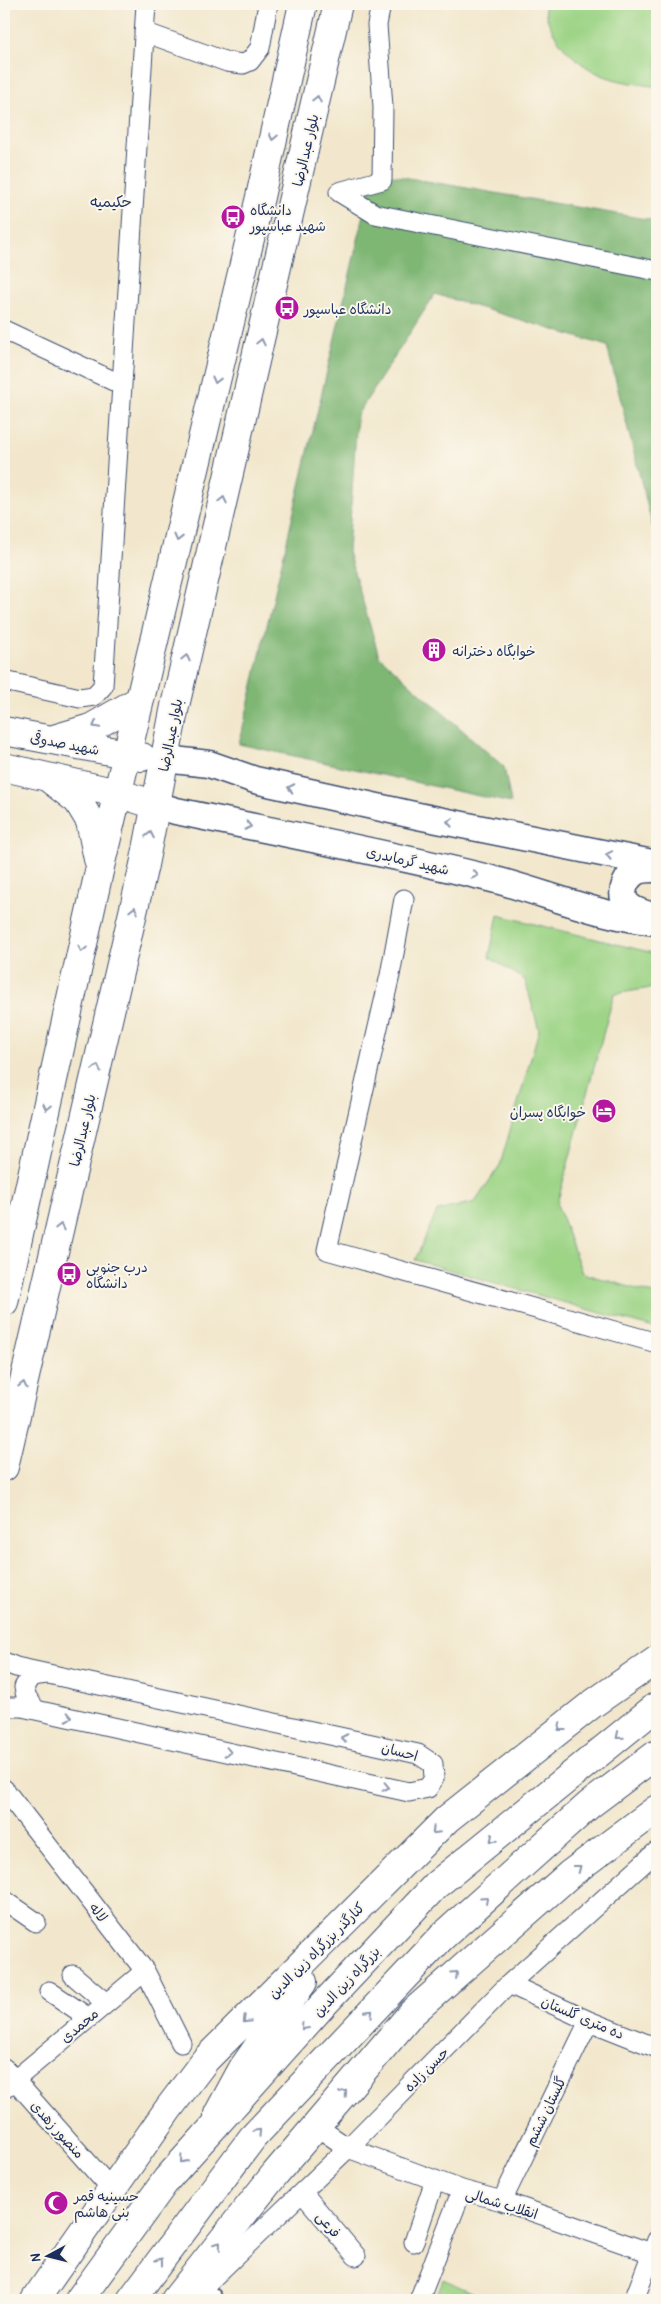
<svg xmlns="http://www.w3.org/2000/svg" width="661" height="2304" viewBox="0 0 661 2304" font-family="'Patrick Hand','Playpen Sans Arabic',sans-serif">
<rect width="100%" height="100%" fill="#fbf7ec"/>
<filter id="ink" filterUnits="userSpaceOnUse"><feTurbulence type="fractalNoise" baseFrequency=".02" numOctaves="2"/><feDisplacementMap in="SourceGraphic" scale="10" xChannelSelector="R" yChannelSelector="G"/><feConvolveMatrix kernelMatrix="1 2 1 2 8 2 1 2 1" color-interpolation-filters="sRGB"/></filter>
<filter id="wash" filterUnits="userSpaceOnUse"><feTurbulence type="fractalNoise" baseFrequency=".0096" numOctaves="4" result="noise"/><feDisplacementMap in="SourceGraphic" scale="20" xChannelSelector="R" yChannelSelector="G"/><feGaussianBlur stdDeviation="1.12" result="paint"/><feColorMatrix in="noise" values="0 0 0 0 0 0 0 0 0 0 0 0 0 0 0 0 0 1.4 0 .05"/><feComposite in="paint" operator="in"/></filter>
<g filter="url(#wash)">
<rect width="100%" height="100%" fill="#f2e7cc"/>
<path fill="#9dd486" stroke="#5c8272" d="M544 4H657V87C641 84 623 83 607 77 577 67 547 36 544 4Z
M498 915 657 954V987L614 994 557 1204 582 1273 657 1295V1329L415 1260 437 1211 475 1202 500 1165 539 1030 525 980 489 957Z
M443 2279 489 2300H435Z"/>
<path fill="#7eb673" stroke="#4c7268" d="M374 172 657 221V544L607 346 435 294 357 415 348 552 379 656 504 767 511 803 239 744Z"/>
</g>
<g filter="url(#ink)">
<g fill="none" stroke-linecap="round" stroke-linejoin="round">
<defs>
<path id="minor" d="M381 4 377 25 383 107 382 180 339 192 375 214 657 271
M144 32 227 62 243 64 250 61 260 48 268 4
M4 330 122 385
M4 681 80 698 94 696 103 686 146 4
M404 899 390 975 327 1250 657 1343
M4 1662 16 1667 418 1754 433 1764 434 1778 428 1788 409 1792 22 1707H4
M36 1710 26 1696 24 1687 31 1676 47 1674
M4 1789 145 1971 181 2043
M4 1900 36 1922
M73 1975 106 2003
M509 1984 589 2021 657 2048
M49 1991 89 2018
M4 2068 112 2190
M4 2089 145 1971
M316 2126 348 2148 462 2190 502 2201 657 2255
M302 2192 356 2256
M502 2201 589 2021
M414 2242 435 2180
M198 2292 348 2148 509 1984 657 1851
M419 2300 462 2190
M634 2300 657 2240"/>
<path id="secondary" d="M165 759 209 764 255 780 418 816 657 864
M156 805 176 811C281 833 388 853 492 879 547 893 600 917 657 922
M654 916C645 914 635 912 628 905 619 896 624 880 634 873 641 868 649 869 657 869
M188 2283 209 2300"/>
<path id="primary" d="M4 731 142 757
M54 739 91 728 138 701
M4 767 117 793 156 805
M51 780 78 801 90 821 98 859
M4 1302 100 867 260 197 303 4
M4 1467 144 865 175 706 338 4
M218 2114 243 2068 303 1982
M35 2300 169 2108 206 2059 447 1819 591 1705 657 1659
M175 2300 275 2174 412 2013 570 1874 657 1809"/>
<path id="trunk" d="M79 2300 167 2179 321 2007 436 1885 657 1706
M131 2300 253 2137 442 1937 589 1805 657 1754"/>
</defs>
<use href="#minor" stroke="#3b4b6e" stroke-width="21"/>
<use href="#secondary" stroke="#3b4b6e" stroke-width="29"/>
<use href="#primary" stroke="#3b4b6e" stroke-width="30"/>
<use href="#trunk" stroke="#3b4b6e" stroke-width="30"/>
<use href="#minor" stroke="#fff" stroke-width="19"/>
<use href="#secondary" stroke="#fff" stroke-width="26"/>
<use href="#primary" stroke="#fff" stroke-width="28"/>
<use href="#trunk" stroke="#fff" stroke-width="28"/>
</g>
<defs><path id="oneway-chevron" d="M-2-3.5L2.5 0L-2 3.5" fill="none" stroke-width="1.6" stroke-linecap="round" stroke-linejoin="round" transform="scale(1.25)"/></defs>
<g stroke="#8d97ae">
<use href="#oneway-chevron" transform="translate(317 99) rotate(-77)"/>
<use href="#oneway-chevron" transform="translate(273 137) rotate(102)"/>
<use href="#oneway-chevron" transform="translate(261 342) rotate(-77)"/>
<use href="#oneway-chevron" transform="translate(216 380) rotate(104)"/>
<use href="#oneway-chevron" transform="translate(223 500) rotate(-77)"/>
<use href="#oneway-chevron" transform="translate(178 538) rotate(104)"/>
<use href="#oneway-chevron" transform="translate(186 658) rotate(-77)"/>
<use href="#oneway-chevron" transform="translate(96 725) rotate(152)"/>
<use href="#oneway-chevron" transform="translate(291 788) rotate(-168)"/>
<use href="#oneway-chevron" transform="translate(450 822) rotate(-169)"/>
<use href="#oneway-chevron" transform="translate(248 826) rotate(12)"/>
<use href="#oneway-chevron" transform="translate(150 835) rotate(-79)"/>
<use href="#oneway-chevron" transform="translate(609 855) rotate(-169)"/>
<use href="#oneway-chevron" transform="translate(475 875) rotate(13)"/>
<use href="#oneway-chevron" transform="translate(134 910) rotate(-77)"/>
<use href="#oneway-chevron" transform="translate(82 949) rotate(102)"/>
<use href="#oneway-chevron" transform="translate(97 1068) rotate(-77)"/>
<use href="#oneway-chevron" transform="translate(47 1107) rotate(102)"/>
<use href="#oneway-chevron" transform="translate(60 1227) rotate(-77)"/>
<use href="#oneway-chevron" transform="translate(23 1385) rotate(-77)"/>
<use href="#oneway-chevron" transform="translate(69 1717) rotate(12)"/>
<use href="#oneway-chevron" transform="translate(561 1728) rotate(142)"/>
<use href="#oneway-chevron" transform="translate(619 1736) rotate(140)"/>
<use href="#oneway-chevron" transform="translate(344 1738) rotate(-168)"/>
<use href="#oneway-chevron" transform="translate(228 1752) rotate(12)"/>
<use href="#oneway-chevron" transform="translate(386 1787) rotate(12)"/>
<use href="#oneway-chevron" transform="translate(435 1831) rotate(135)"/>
<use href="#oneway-chevron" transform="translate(493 1839) rotate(141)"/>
<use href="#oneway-chevron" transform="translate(578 1868) rotate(-37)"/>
<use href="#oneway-chevron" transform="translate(485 1899) rotate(-42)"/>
<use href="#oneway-chevron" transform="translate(455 1974) rotate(-42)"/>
<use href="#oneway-chevron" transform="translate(370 2013) rotate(-47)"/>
<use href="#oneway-chevron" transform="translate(246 2020) rotate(135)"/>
<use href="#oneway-chevron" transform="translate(304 2027) rotate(132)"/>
<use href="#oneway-chevron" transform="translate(344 2093) rotate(-50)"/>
<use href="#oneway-chevron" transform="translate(258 2132) rotate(-47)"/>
<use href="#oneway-chevron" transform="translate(183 2160) rotate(132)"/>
<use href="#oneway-chevron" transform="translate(218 2245) rotate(-51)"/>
<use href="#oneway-chevron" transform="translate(160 2261) rotate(-54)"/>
</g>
</g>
<defs>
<symbol id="bus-disc" viewBox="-11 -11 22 22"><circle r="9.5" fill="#b5179e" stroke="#fbf7ec"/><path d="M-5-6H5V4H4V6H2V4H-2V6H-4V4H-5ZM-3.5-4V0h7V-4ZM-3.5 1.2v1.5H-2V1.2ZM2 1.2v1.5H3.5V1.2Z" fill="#fff"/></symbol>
<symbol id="building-disc" viewBox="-11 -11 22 22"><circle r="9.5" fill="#b5179e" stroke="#fbf7ec"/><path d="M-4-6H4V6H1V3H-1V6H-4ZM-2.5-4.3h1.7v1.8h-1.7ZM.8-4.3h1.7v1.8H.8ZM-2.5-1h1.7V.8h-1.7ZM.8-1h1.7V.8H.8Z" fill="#fff"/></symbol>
<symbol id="hotel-disc" viewBox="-11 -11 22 22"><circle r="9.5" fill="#b5179e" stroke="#fbf7ec"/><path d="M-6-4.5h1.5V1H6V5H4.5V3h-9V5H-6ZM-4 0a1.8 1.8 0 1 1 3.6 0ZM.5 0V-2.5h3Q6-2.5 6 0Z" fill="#fff"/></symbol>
<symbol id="mosque-disc" viewBox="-11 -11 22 22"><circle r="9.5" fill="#b5179e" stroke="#fbf7ec"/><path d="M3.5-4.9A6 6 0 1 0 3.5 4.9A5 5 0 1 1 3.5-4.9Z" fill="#fff"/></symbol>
</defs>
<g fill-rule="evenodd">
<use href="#bus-disc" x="219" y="203" width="28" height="28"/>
<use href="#bus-disc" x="273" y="294" width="28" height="28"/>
<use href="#building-disc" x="420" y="636" width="28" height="28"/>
<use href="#hotel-disc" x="590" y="1097" width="28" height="28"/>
<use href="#bus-disc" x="55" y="1260" width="28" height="28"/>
<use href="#mosque-disc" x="42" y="2189" width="28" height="28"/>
</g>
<g text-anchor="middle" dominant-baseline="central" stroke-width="4" stroke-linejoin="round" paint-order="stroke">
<g font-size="14" fill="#1b2f5e" stroke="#fbf7ec">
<text transform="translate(305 150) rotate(-77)">بلوار عبدالرضا</text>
<text transform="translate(170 735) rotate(-79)">بلوار عبدالرضا</text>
<text transform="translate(65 743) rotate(11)">شهید صدوقی</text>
<text transform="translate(408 860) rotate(13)">شهید گرمابدری</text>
<text transform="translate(82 1130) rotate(-77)">بلوار عبدالرضا</text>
<text transform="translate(400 1751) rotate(15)">احسان</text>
<text transform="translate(99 1912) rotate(52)">لاله</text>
<text transform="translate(316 1950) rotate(-45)">کنارگذر بزرگراه زین الدین</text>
<text transform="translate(346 1981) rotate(-47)">بزرگراه زین الدین</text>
<text transform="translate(583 2017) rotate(23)">ده متری گلستان</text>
<text transform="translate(79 2025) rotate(-40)">محمدی</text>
<text transform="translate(426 2069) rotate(-45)">حسن زاده</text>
<text transform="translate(545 2111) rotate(-64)">گلستان ششم</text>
<text transform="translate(58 2129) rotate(48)">منصور زهدی</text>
<text transform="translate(502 2203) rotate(17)">انقلاب شمالی</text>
<text transform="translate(329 2224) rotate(50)">فرعی</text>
</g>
<g font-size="14" fill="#1b2f5e" stroke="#fbf7ec" text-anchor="start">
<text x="250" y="209">دانشگاه<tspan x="250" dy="16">شهید عباسپور</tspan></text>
<text x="304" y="308">دانشگاه عباسپور</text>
<text x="452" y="650">خوابگاه دخترانه</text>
<text x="586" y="1111" text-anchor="end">خوابگاه پسران</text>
<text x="86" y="1266">درب جنوبی<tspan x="86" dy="16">دانشگاه</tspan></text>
<text x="74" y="2195">حسینیه قمر<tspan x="74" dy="16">بنی هاشم</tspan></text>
</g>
<g font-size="15" fill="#1b2f5e" stroke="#fbf7ec">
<text x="111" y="201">حکیمیه</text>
</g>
</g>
<rect width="661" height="2304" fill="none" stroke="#fbf7ec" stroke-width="20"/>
<g transform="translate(48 2256) rotate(263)" stroke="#fbf7ec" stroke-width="4" paint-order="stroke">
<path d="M0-4L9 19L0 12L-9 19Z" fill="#1b2f5e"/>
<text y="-8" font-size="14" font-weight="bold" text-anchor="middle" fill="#1b2f5e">N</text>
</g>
</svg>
